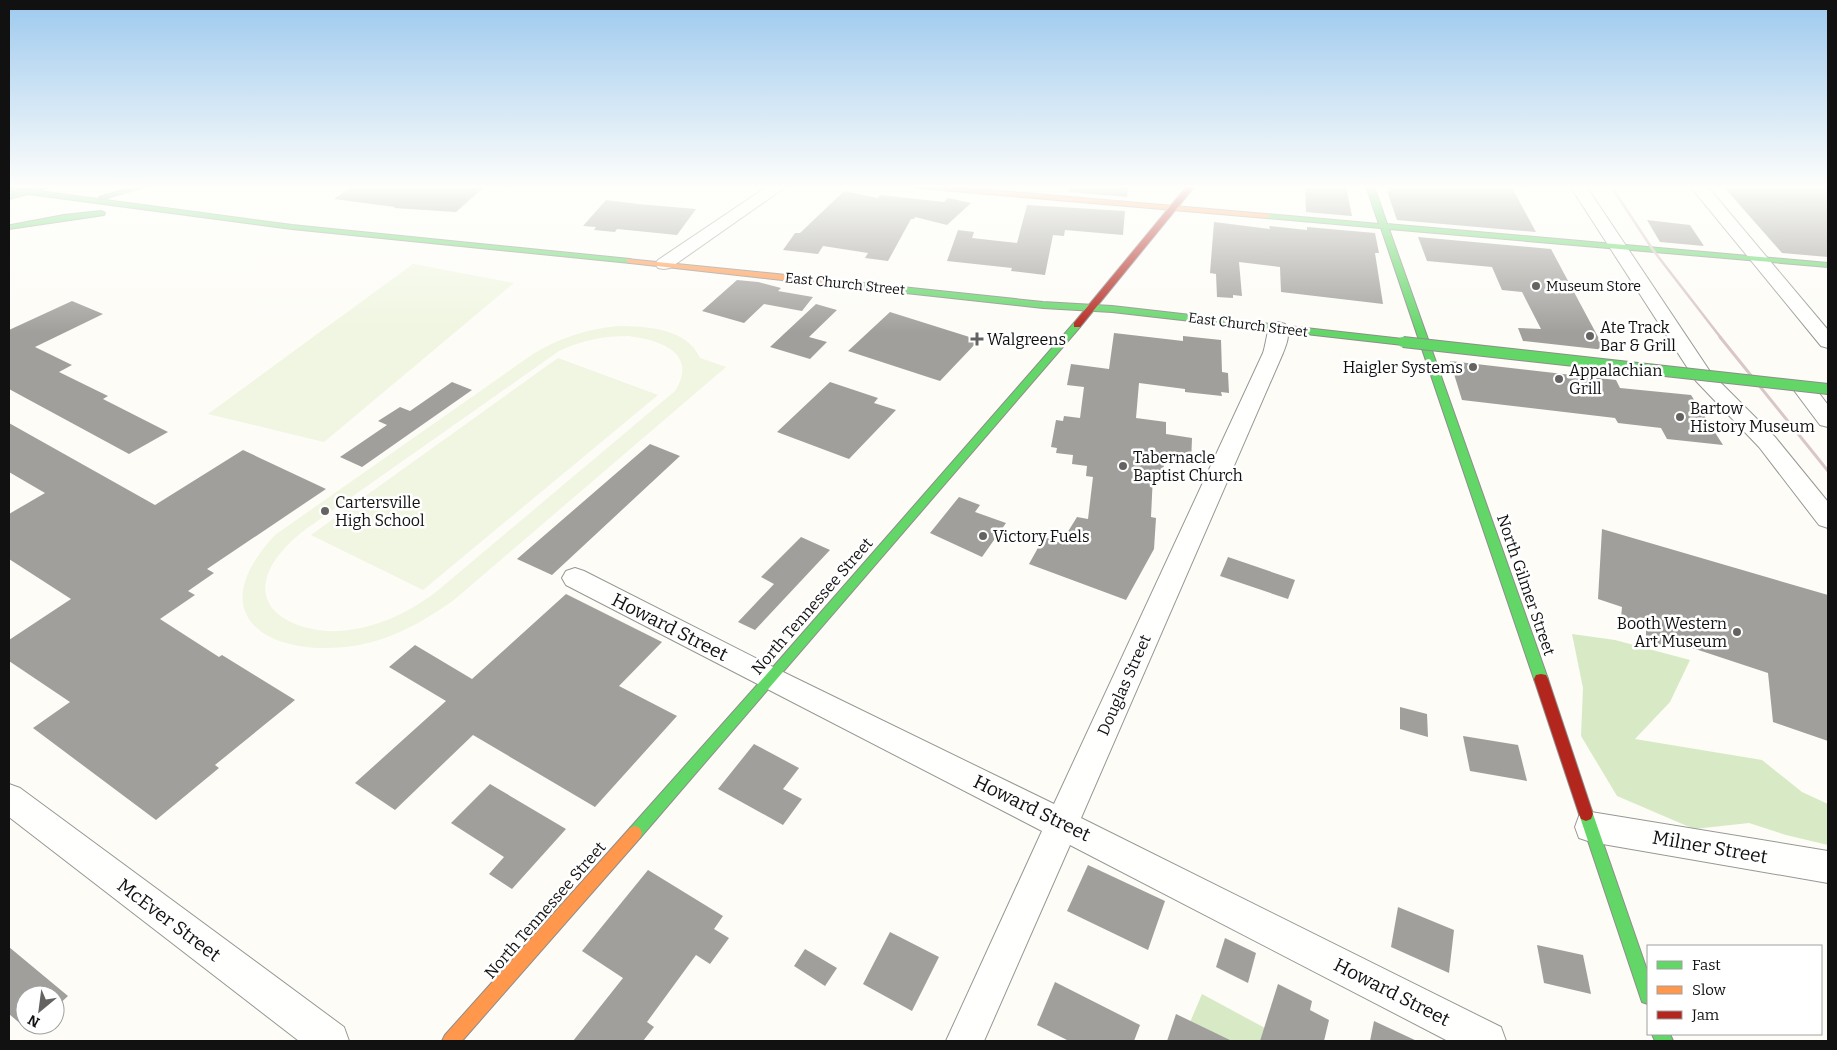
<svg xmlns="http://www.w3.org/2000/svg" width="1837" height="1050" viewBox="0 0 1837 1050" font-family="Bitter,serif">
<rect width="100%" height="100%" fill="#fdfcf7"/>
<path fill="#d8eac5" d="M1572 634 1615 640 1690 660 1670 702 1635 739 1762 760 1802 792 1828 804V845L1786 835 1749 823 1694 829 1617 796 1581 736 1583 688Z
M1202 994 1289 1041H1182Z"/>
<path fill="#f0f6e1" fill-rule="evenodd" d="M413 264 514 283 324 442 208 414Z
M618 326C645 326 687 328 700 358L726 367 455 599C426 620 395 638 359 645 274 660 197 619 275 535L533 354C560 338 586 329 618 326ZM629 336C660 340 699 353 675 391L436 592C408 613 375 629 339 631 301 633 246 613 272 565 281 550 293 539 306 529L559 351C582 340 604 336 629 336Z
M558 358 658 395 423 590 311 535Z"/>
<path fill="#a19f9c" d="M353 186H485L456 212 394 208 395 207 334 199Z
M1072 186H1128L1127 197 1068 192Z
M1305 186H1346L1352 216 1306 212Z
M1387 186H1511L1536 232 1397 220 1387 191H1389Z
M1723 186H1828V257L1782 253Z
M844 191 878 198 880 195 944 202 948 198 971 203 947 225 915 217 914 219H911L888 261 865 258 868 253 823 246 818 254 783 250 795 233H800Z
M606 200 638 204 696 209 677 235 617 229 615 232 594 230 596 227 583 226Z
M1027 205 1125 211 1123 235 1065 230 1064 236 1053 235 1045 275 1011 271 1012 268 947 261 958 230 974 232 972 238 1017 243Z
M1647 220 1690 225 1704 246 1660 242Z
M1214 222 1270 229 1269 226 1307 230V227L1375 233 1379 253H1375L1383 304 1281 292 1280 267 1239 262 1242 296 1233 295V298L1217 297 1216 274 1210 273Z
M1418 237 1551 249 1605 350 1523 341 1518 328 1541 329 1522 292 1502 290 1492 267 1427 261Z
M737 280 758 282 781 288 778 291 813 297 802 311 764 304 744 323 702 311Z
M72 301 103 314 35 347 72 365 59 372 108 396 103 399 168 432 129 454 9 389V330Z
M816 304 837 310 809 337 827 342 810 359 770 347Z
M890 312 979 340 940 381 848 351Z
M1114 333 1183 341V336L1221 340 1222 372 1228 373 1229 393 1221 392 1222 396 1185 392V389L1139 383 1136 418 1166 422V434L1192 438 1191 465 1164 462 1163 476 1153 475 1151 517 1156 518 1154 549 1126 600 1029 564 1044 537 1061 543 1077 517 1088 519 1093 477 1086 476 1087 466 1072 464 1073 455 1056 453 1057 448 1051 447 1056 420 1063 421 1064 416 1080 418 1084 387 1067 385 1071 364 1109 369Z
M1450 361 1616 380 1620 388 1691 395 1723 445 1667 439 1661 428 1618 423 1615 418 1462 400Z
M452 382 472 390 362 467 340 457 387 425 378 421 400 407 410 411Z
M830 382 878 398 874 403 896 410 849 459 777 432Z
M9 423 155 505 243 450 326 489 207 569 214 573 188 591 195 595 160 619 219 657 222 655 295 700 215 765 219 768 156 820 33 728 70 702 9 661V640L71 599 9 559V514L45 493 9 472Z
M650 444 680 456 552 575 517 559Z
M959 497 980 505 975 512 1006 523 982 557 930 533Z
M1602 529 1828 595V741L1773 722 1768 673 1662 638 1663 646 1646 640V626L1621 618 1622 607 1598 599Z
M801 537 830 550 755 630 738 622 774 584 761 577Z
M1228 557 1295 580 1288 599 1220 576Z
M566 594 662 642 619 686 677 716 595 807 473 735 395 810 355 783 446 701 389 667 415 645 472 679Z
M1400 707 1427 714 1428 737 1400 729Z
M1463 736 1518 745 1527 781 1470 771Z
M754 744 799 768 783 789 802 799 783 825 718 789Z
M490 784 566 829 512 889 489 874 504 857 451 823Z
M1088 865 1165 901 1148 950 1067 911Z
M648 870 723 916 714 929 729 938 710 964 696 955 647 1022 654 1027 643 1041H573L623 978 582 951Z
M1398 907 1454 930 1449 973 1391 947Z
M890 932 939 957 912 1011 863 984Z
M1225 938 1256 953 1248 983 1216 967Z
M1537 945 1583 955 1591 994 1544 983Z
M9 947 68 996 55 1008V995H25V1025H36L29 1031 9 1014Z
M805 949 837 968 825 986 794 966Z
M1055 982 1140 1025 1134 1041H1069L1037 1025Z
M1278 984 1312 1001 1310 1010 1329 1020 1324 1041H1260Z
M1176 1014 1232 1041H1167Z
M1374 1021 1417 1041H1370Z"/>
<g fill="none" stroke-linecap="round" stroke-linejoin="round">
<defs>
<path id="street" d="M768 186H787L670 268 664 269 658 268 655 264 658 260Z
M1570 186H1586L1711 373 1775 437 1828 502V528L1819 525 1759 447 1696 381Z
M1690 186H1707L1828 330V348L1821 346Z
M1278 322 1285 324C1291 333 1287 343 1283 353L1081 818 1501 1027 1506 1041H1448L1070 845 984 1041H946L1042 831 566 585 562 578 566 571 575 568 584 571 781 671 1054 804 1263 353C1266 345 1267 329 1271 324Z
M1804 383 1812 384 1828 405V427L1820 425 1793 389 1796 384Z
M9 784 20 788 344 1027 349 1041H299L9 817Z
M1591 812 1828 851V883L1591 842 1579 838 1575 827 1579 816Z"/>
<path id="fast" d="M40 186H51L39 191 292 225 630 259 634 261 630 263 292 229 28 194 9 199V195L17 192 9 191V187L28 189Z
M136 186H148L103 199 99 197Z
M1366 186H1374L1387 224 1828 263V267L1389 229 1548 679 1546 683 1541 684 1536 683 1534 679 1381 228 1266 218 1262 216 1266 214 1379 224Z
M101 211 105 213 104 215 9 229V225H11L64 215Z
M826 279 1043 302 1112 306 1403 339 1408 342 1403 345 1112 312 1043 308 823 284 822 282Z
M1077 322 1080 323V327L640 838 635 840 630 838 628 833 630 828 766 675 1074 323Z
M1586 807 1591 809 1593 814 1648 973V1004L1642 1002 1640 996 1579 814 1581 809Z
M1652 1034H1670L1673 1041H1655Z"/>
<path id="slow" d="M915 186H943L1266 214 1270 216 1266 218 919 188Z
M627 259 826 279 830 282 826 285 630 263 626 261Z
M635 826 640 828 642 833 640 838 462 1041H442L445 1035 630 828Z"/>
<path id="jam" d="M1187 186H1195L1080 327H1074V323Z
M1541 674 1546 675 1548 679 1593 814 1591 819 1586 821 1581 819 1579 814 1534 679 1536 675Z"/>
</defs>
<use href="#street" stroke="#979795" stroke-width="2"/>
<use href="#fast" stroke="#8e8d8b" stroke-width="2"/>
<use href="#slow" stroke="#8e8d8b" stroke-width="2"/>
<use href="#jam" stroke="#8e8d8b" stroke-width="2"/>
<use href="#street" fill="#fffffe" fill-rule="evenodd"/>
<use href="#fast" fill="#63d668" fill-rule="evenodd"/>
<use href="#slow" fill="#ff974d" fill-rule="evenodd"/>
<use href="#jam" fill="#b3261e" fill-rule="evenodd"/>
<path stroke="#d9c6c7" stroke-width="2.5" d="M1611 186 1653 250 1721 338"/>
<path stroke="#d9c6c7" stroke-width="3" d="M1720 337 1828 471"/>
<defs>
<path id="fast-bridge" d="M1403 342 1828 389"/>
</defs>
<use href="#fast-bridge" stroke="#8e8d8b" stroke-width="12" stroke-linecap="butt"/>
<use href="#fast-bridge" stroke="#63d668" stroke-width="10"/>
</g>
<linearGradient id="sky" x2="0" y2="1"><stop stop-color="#9dc9ee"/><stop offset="0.56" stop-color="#fefefb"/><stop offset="1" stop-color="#fefefb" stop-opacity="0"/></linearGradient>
<rect width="1837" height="333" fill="url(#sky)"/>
<g fill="#646362" stroke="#fff" stroke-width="2">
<circle cx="1536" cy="286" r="5"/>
<circle cx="1590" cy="336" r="5"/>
<path d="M974.5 331.5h5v5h5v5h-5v5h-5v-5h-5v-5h5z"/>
<circle cx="1473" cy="367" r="5"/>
<circle cx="1559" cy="379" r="5"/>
<circle cx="1680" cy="417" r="5"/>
<circle cx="1123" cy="466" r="5"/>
<circle cx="325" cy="511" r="5"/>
<circle cx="983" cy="536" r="5"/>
<circle cx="1737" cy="632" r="5"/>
</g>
<g text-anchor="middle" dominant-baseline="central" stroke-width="5" stroke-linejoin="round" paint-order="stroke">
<g font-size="14" fill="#111" stroke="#fff">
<text transform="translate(845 284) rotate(6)">East Church Street</text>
<text transform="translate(1248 325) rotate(7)">East Church Street</text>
</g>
<g font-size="14" fill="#111" stroke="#fff" text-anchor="start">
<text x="1546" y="286">Museum Store</text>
</g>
<g font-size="16" fill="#111" stroke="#fff" text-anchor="start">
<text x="1600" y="327">Ate Track<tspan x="1600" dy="18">Bar &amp; Grill</tspan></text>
<text x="987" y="339">Walgreens</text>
<text x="1463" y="367" text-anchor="end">Haigler Systems</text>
<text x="1569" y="370">Appalachian<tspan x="1569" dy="18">Grill</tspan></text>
<text x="1690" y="408">Bartow<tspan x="1690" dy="18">History Museum</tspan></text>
<text x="1133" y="457">Tabernacle<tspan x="1133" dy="18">Baptist Church</tspan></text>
<text x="335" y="502">Cartersville<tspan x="335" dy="18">High School</tspan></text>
<text x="993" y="536">Victory Fuels</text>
<text x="1727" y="623" text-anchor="end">Booth Western<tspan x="1727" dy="18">Art Museum</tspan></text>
</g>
<g font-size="16" fill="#111" stroke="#fff">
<text transform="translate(1526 585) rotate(71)">North Gilmer Street</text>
<text transform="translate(812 606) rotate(-49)">North Tennessee Street</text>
<text transform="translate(1124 685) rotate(-66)">Douglas Street</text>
<text transform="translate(545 910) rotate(-49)">North Tennessee Street</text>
</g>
<g font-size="19" fill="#111" stroke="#fff">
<text transform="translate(670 627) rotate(27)">Howard Street</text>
<text transform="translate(1032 808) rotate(26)">Howard Street</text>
<text transform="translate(1710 847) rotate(10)">Milner Street</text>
<text transform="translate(169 920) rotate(37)">McEver Street</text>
<text transform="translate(1392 992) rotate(27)">Howard Street</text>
</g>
</g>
<rect width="1837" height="1050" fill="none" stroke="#111111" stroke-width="20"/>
<rect x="1647" y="945" width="175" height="90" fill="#ffffff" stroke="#a0a0a0"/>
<rect x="1657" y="961" width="25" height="8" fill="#63d668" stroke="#a0a0a0"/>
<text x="1692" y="970" font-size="15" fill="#111111">Fast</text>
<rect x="1657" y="986" width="25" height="8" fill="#ff974d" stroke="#a0a0a0"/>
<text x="1692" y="995" font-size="15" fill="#111111">Slow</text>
<rect x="1657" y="1011" width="25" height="8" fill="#b3261e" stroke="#a0a0a0"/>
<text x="1692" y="1020" font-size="15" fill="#111111">Jam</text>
<g transform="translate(40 1010) rotate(209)"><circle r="24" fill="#ffffff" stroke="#a0a0a0"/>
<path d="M0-4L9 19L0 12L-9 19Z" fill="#646362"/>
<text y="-8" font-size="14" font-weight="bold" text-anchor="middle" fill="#111111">N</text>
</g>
</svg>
